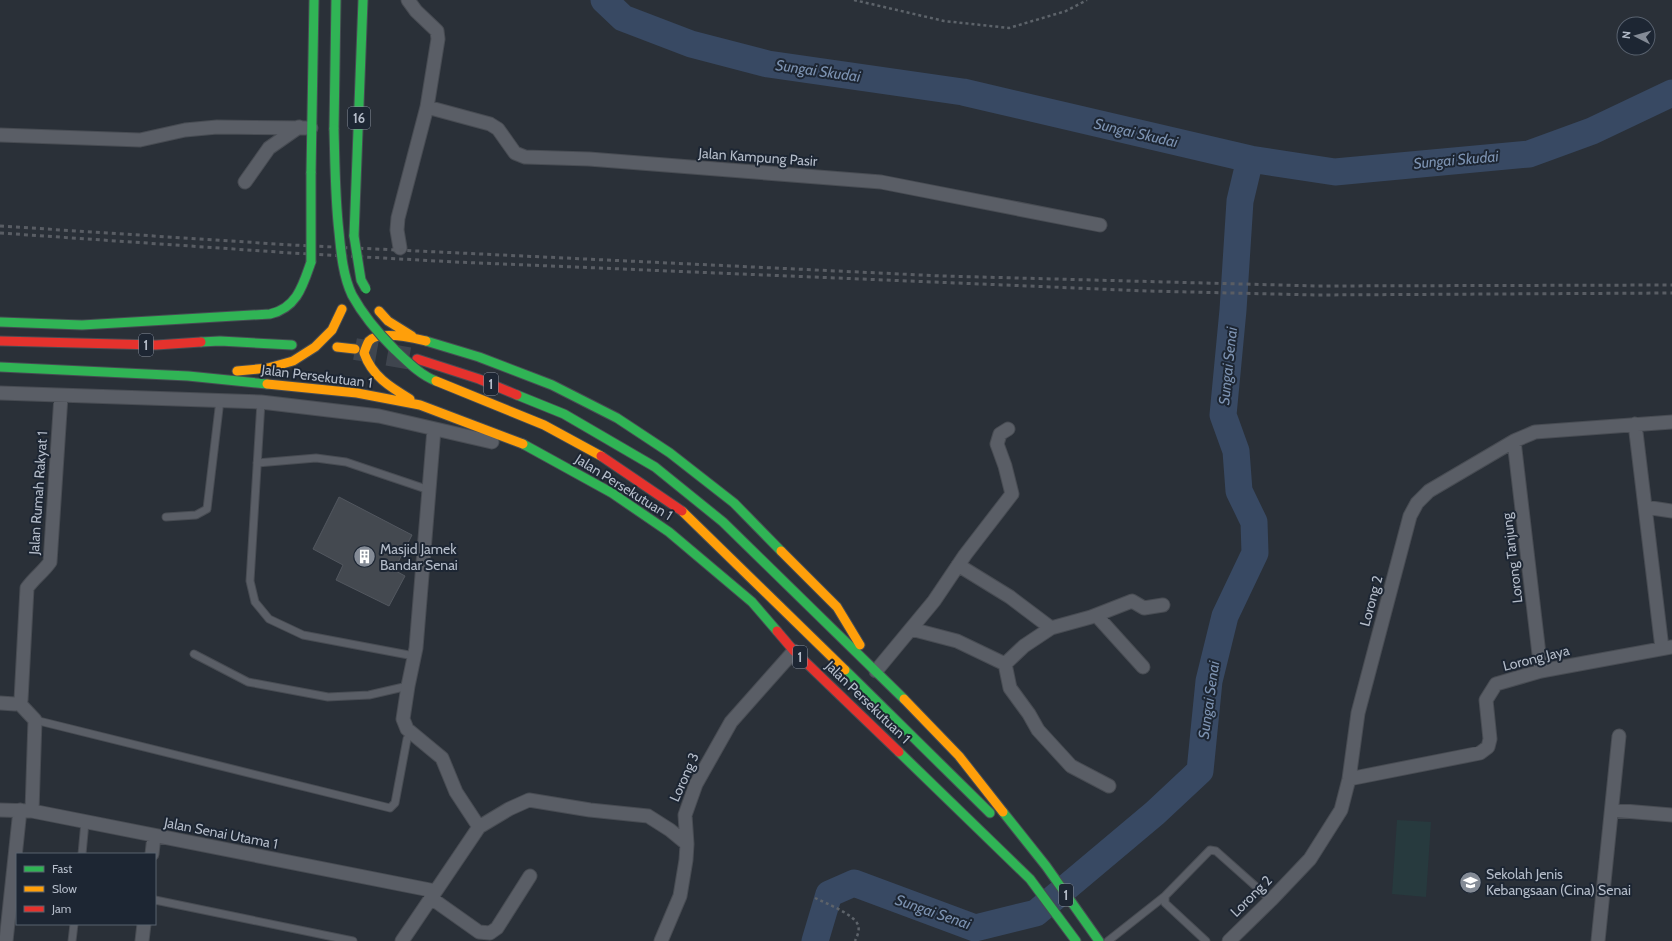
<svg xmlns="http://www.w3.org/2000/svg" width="1672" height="941" viewBox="0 0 1672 941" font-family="Cabin,sans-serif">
<rect width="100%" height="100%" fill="#2a3038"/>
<path fill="#273a3e" d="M1397 820 1431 822 1426 897 1392 894Z"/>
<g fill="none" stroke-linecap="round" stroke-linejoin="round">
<path stroke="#384963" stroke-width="27" d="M604 0 623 18 691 44 768 64 963 92 1250 159 1335 172 1529 154 1592 131 1672 93
M815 941 829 894 854 883 975 928 1036 913 1155 813 1200 771 1209 681 1225 616 1255 553 1254 522 1239 491 1236 451 1223 415 1233 310 1240 201 1250 159"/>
</g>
<path fill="#444950" stroke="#52575f" d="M339 497 412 535 394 570 405 576 389 606 336 580 343 565 313 549Z"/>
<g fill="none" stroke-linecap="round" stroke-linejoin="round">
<path stroke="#3f454e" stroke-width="22" stroke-dasharray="22 11" stroke-linecap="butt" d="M355 349 413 359"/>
<defs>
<path id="lane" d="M261 402 250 581 255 602 269 619 303 635 414 656
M257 463 316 458 346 462 429 490
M166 517 196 515 207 509 220 400
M194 654 248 682 328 697 369 695 408 686
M35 720 390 808 395 803 407 739 411 733
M82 854 85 822
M1165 896V903L1206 941
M155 900 353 941
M72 941 74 924
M1108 941 1165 896 1210 850 1216 851 1271 900"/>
<path id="street" d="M427 107 490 124 498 129 515 153 525 157 589 159 881 182 1100 225
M0 135 140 140 185 130 217 127 311 128
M245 182 269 148 299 127
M400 248 397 230 398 218 427 107 438 39 437 31 416 11 408 0
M0 393 261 402 379 416 492 442
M1635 424 1662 648
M434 429 416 648 408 686 403 719 407 729 442 758 456 792 479 827
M1514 441 1541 671
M1645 507 1672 511
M958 565 1010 597 1051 628 1091 617 1132 601 1144 608 1163 605
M1096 615 1143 667
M1051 628 1024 646 1005 664 1010 688 1029 714 1038 730 1071 766 1109 786
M911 629 957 641 1005 664
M876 671 934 601 965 555 1012 494 1005 466 997 444 1000 434 1008 429
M0 703 15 704 19 703
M19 703 21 700 27 588C34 578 43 572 50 562L61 396
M19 703 35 720 32 811
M1349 779 1480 753 1488 747 1490 739 1486 700 1496 684 1541 671 1672 647
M0 810 32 811 435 891
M1612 810 1672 815
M152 854 154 836
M431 898 479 932 490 933 497 928 530 876
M6 941 20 810
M142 941 144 924
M402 941 479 827 509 809 529 800 590 810 648 816 670 830 687 844
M661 941 680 896 686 860 687 844 685 815 696 784 731 722 794 651
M1229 941 1271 900 1310 859 1341 810 1349 779 1358 713 1410 516 1417 503 1429 491 1514 441 1535 432 1672 422
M1598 941 1619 736"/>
<path id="fast" d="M334 129 336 0
M311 173 314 0
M354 236 363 0
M0 322 82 325 270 314C297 308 303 285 311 262
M426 341 479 357 552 385 617 418 670 453 734 503 781 551
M201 342 220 341 292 345
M0 367 188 376 267 384
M517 395 564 414 655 467 723 522 904 699
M523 444 612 493 669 532 752 602 777 631
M845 670 990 813
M899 752 1030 879 1076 941
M1003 812 1046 866 1099 941"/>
<path id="slow" d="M379 311 388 321 412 336
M337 347 355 349
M237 371 268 368 293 361 315 347 332 330 342 309
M267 384 357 393 420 405 523 444
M410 399C390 387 372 376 364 353 365 350 367 344 369 341 379 330 413 338 426 341
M682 511 845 670
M781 551 837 607 860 645
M904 699 959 756 1003 812"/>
<path id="jam" d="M0 341 156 345 201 342
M417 359 479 379 517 395
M777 631 794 651 899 752"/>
</defs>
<use href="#lane" stroke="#484c53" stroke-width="9"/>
<use href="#street" stroke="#484c53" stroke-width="15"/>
<use href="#fast" stroke="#474c53" stroke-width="11"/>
<use href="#slow" stroke="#474c53" stroke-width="11"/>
<use href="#jam" stroke="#474c53" stroke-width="11"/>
<path stroke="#5d636a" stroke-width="2.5" stroke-dasharray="3 3" stroke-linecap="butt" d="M854 0 944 21 1009 28 1066 11 1087 0
M815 898C825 903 854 914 858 925 860 931 857 936 855 941"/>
<use href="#lane" stroke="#5a5e66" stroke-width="7"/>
<use href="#street" stroke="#5a5e66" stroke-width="13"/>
<use href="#fast" stroke="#30b455" stroke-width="9"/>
<use href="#slow" stroke="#ff9f0a" stroke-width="9"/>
<use href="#jam" stroke="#e5322d" stroke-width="9"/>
<path stroke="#595d64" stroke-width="3" stroke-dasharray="4 4" stroke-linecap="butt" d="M0 226 292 245 942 276 1317 286 1672 285
M0 233 292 253 455 262 1147 291 1316 295 1672 293"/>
<defs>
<path id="fast-bridge" d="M334 129C335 164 335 198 339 232 341 253 343 276 352 295 363 315 379 334 395 350 407 361 420 375 436 381
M311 173V262
M354 236 361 280 366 289"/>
<path id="slow-bridge" d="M436 381 544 425 601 456"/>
<path id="jam-bridge" d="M601 456 682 511"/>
</defs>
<use href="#fast-bridge" stroke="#474c53" stroke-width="11" stroke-linecap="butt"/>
<use href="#slow-bridge" stroke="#474c53" stroke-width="11" stroke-linecap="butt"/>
<use href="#jam-bridge" stroke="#474c53" stroke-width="11" stroke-linecap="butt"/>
<use href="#fast-bridge" stroke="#30b455" stroke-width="9"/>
<use href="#slow-bridge" stroke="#ff9f0a" stroke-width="9"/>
<use href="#jam-bridge" stroke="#e5322d" stroke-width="9"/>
</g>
<defs>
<symbol id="building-disc" viewBox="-11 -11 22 22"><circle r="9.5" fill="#848b96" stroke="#1d2633"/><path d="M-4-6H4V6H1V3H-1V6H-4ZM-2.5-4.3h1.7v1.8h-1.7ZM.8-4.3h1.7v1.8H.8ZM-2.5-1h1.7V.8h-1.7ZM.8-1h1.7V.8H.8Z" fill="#fff"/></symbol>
<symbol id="school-disc" viewBox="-11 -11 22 22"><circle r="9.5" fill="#848b96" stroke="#1d2633"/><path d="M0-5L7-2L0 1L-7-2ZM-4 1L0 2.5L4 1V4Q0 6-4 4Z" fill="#fff"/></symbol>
</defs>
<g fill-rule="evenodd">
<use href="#building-disc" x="352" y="544" width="25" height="25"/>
<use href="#school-disc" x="1458" y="870" width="25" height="25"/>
</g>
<g text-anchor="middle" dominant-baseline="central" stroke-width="4" stroke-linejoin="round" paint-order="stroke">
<g fill="#1d2633" stroke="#878f9c" stroke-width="1">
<rect x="348" y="107" width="22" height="22" rx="3"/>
<rect x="139" y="334" width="14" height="22" rx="3"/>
<rect x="484" y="373" width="14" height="22" rx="3"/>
<rect x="793" y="646" width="14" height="22" rx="3"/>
<rect x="1059" y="884" width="14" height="22" rx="3"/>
</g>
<g font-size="13" font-weight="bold" fill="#b4bcc9">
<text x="359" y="118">16</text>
<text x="146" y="345">1</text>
<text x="491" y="384">1</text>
<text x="800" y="657">1</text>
<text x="1066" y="895">1</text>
</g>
<g font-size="14" fill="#b4bcc9" stroke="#1d2633">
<text transform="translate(758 157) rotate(4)">Jalan Kampung Pasir</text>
<text transform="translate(317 376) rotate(7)">Jalan Persekutuan 1</text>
<text transform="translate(624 487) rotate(32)">Jalan Persekutuan 1</text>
<text transform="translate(38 493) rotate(-86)">Jalan Rumah Rakyat 1</text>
<text transform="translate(1512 558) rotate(-97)">Lorong Tanjung</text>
<text transform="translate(1371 601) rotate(-75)">Lorong 2</text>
<text transform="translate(1536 658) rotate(-14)">Lorong Jaya</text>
<text transform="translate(868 702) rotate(44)">Jalan Persekutuan 1</text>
<text transform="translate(684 777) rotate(-66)">Lorong 3</text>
<text transform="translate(221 833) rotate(11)">Jalan Senai Utama 1</text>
<text transform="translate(1251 896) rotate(-45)">Lorong 2</text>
</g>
<g font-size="14" fill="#b4bcc9" stroke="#1d2633" text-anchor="start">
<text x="380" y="549">Masjid Jamek<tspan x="380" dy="16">Bandar Senai</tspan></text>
<text x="1486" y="874">Sekolah Jenis<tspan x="1486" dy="16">Kebangsaan (Cina) Senai</tspan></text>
</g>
<g font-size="15" font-style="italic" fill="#7c92b1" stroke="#1d2633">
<text transform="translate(818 71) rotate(8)">Sungai Skudai</text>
<text transform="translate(1136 133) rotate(13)">Sungai Skudai</text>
<text transform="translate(1456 160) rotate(-5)">Sungai Skudai</text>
<text transform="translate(1228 366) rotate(-84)">Sungai Senai</text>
<text transform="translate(1209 700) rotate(-82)">Sungai Senai</text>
<text transform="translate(933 912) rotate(19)">Sungai Senai</text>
</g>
</g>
<rect x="16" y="853" width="140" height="72" fill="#1d2633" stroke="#59626f"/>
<rect x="24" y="866" width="20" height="6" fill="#30b455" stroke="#59626f"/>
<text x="52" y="873" font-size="12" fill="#b4bcc9">Fast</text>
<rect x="24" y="886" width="20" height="6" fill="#ff9f0a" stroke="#59626f"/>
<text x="52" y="893" font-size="12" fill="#b4bcc9">Slow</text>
<rect x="24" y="906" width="20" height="6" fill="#e5322d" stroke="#59626f"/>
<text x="52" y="913" font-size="12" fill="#b4bcc9">Jam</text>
<g transform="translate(1636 36) rotate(276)"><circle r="19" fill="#1d2633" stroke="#59626f"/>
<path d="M0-3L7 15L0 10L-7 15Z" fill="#848b96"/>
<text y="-6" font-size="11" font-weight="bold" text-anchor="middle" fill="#b4bcc9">N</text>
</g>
</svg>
